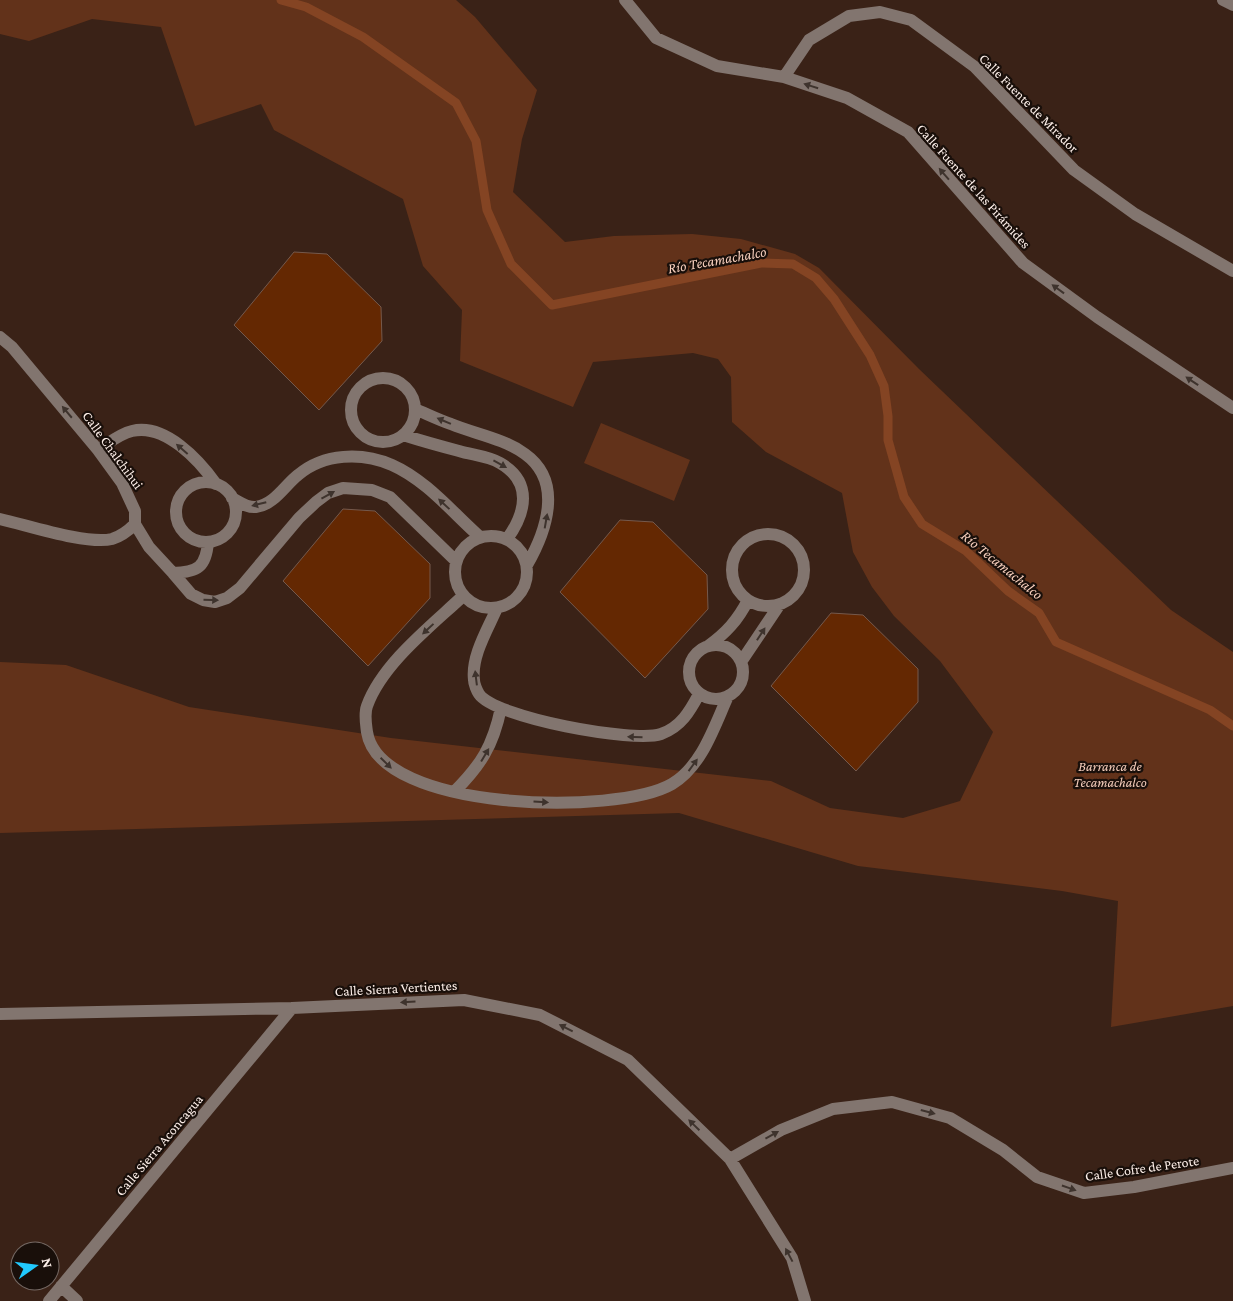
<svg xmlns="http://www.w3.org/2000/svg" width="1233" height="1301" viewBox="0 0 1233 1301" font-family="'Crimson Pro',serif">
<rect width="100%" height="100%" fill="#3a2217"/>
<path fill="#62321a" d="M0 0H456L475 17 537 90 522 139 513 192 565 242 614 236 692 234 741 239 795 254 819 268 919 369 1171 610 1233 652V1006L1111 1027 1118 901 1062 891 858 866 679 813 0 833V662L66 665 189 707 391 738 771 781 830 808 903 818 960 801 993 732 940 661 894 616 872 587 853 552 842 493 766 452 732 422 731 377 718 359 693 353 593 362 573 407 460 361 462 310 423 266 403 199 274 130 261 104 195 126 161 27 92 19 29 41 0 34Z
M601 423 690 460 674 501 584 463Z"/>
<g fill="none" stroke-linecap="round" stroke-linejoin="round">
<path stroke="#844423" stroke-width="9" d="M281 0 306 7 363 37 456 103 476 141 487 210 511 264 552 305 761 263 793 264 816 278 834 299 870 355 884 386 888 416V440L904 497 922 524 966 551 1008 591 1039 613 1056 642 1210 710 1233 726"/>
</g>
<path fill="#642802" stroke="#75594c" d="M294 252 327 254 381 307 382 341 319 410 234 325Z
M343 509 375 511 430 564V598L368 666 283 581Z
M620 520 653 522 707 575 708 609 645 678 560 592Z
M831 613 863 615 918 669V702L856 771 771 686Z"/>
<g fill="none" stroke-linecap="round" stroke-linejoin="round">
<path stroke="#82756f" stroke-width="12" d="M625 0 656 38 717 66 784 77 847 98 908 132 1023 263 1097 317 1233 408
M1223 0 1233 5
M784 77 809 40 849 16 880 12 911 20 975 67 1074 170 1135 214 1233 271
M0 337 12 347 98 450 122 483 135 511V524C128 531 122 536 112 539 87 545 27 525 0 519
M351 410a32 32 0 1 1 64 0a32 32 0 1 1-64 0Z
M415 409C427 414 439 420 451 424 475 434 503 438 525 454 564 482 546 532 527 565
M403 435C422 441 440 446 459 451 472 455 488 456 500 463 533 482 526 513 507 539
M98 450C109 443 119 434 132 431 165 423 199 460 216 484
M176 512a30 30 0 1 1 60 0a30 30 0 1 1-60 0Z
M232 498C240 502 247 508 256 507 274 505 285 485 298 475 324 453 362 452 392 465 426 480 452 512 480 537
M135 524 149 547 173 573C198 572 206 567 208 542
M732 570a36 36 0 1 1 72 0a36 36 0 1 1-72 0Z
M455 572a36 36 0 1 1 72 0a36 36 0 1 1-72 0Z
M173 573 191 594 203 600 215 602 227 598 240 588 299 518 316 502 328 493 343 488 372 490 390 497 456 561
M463 596C431 626 382 664 367 706 364 714 366 724 367 732 379 812 617 816 672 784 702 766 714 727 728 696
M497 608C488 629 471 656 474 680 474 684 477 691 479 694 495 718 634 743 661 734 681 727 690 711 699 694
M689 672a27 27 0 1 1 54 0a27 27 0 1 1-54 0Z
M708 646C726 633 738 620 748 600
M741 662 780 604
M454 792C481 765 493 746 501 708
M0 1014 292 1008 464 1000 540 1015 628 1060 730 1159 792 1258 805 1301
M730 1159 781 1130 833 1109 892 1102 950 1118 1003 1150 1037 1177 1084 1193 1134 1187 1233 1168
M61 1286 77 1301
M49 1301 292 1008"/>
</g>
<defs><path id="oneway-solid" d="M-6-.8H1V-3.2L6.5 0L1 3.2V.8H-6Z" transform="scale(1.25)"/></defs>
<g fill="#3e332d">
<use href="#oneway-solid" transform="translate(811 86) rotate(-162)"/>
<use href="#oneway-solid" transform="translate(944 174) rotate(-131)"/>
<use href="#oneway-solid" transform="translate(1058 289) rotate(-144)"/>
<use href="#oneway-solid" transform="translate(1192 381) rotate(-146)"/>
<use href="#oneway-solid" transform="translate(67 412) rotate(-130)"/>
<use href="#oneway-solid" transform="translate(444 421) rotate(-157)"/>
<use href="#oneway-solid" transform="translate(182 449) rotate(-139)"/>
<use href="#oneway-solid" transform="translate(500 464) rotate(29)"/>
<use href="#oneway-solid" transform="translate(328 495) rotate(-29)"/>
<use href="#oneway-solid" transform="translate(259 504) rotate(166)"/>
<use href="#oneway-solid" transform="translate(444 504) rotate(-137)"/>
<use href="#oneway-solid" transform="translate(546 521) rotate(-80)"/>
<use href="#oneway-solid" transform="translate(211 600) rotate(2)"/>
<use href="#oneway-solid" transform="translate(428 629) rotate(137)"/>
<use href="#oneway-solid" transform="translate(761 634) rotate(-57)"/>
<use href="#oneway-solid" transform="translate(476 678) rotate(-97)"/>
<use href="#oneway-solid" transform="translate(635 737) rotate(-179)"/>
<use href="#oneway-solid" transform="translate(485 755) rotate(-59)"/>
<use href="#oneway-solid" transform="translate(386 763) rotate(44)"/>
<use href="#oneway-solid" transform="translate(693 765) rotate(-54)"/>
<use href="#oneway-solid" transform="translate(541 802) rotate(3)"/>
<use href="#oneway-solid" transform="translate(408 1002) rotate(177)"/>
<use href="#oneway-solid" transform="translate(566 1028) rotate(-153)"/>
<use href="#oneway-solid" transform="translate(928 1112) rotate(15)"/>
<use href="#oneway-solid" transform="translate(694 1125) rotate(-136)"/>
<use href="#oneway-solid" transform="translate(772 1135) rotate(-29)"/>
<use href="#oneway-solid" transform="translate(1069 1188) rotate(19)"/>
<use href="#oneway-solid" transform="translate(789 1255) rotate(-118)"/>
</g>
<g text-anchor="middle" dominant-baseline="central" stroke-width="4.5" stroke-linejoin="round" paint-order="stroke">
<g font-size="14" fill="#fef0ea" stroke="#190f0a">
<text transform="translate(1029 103) rotate(45)">Calle Fuente de Mirador</text>
<text transform="translate(974 186) rotate(48)">Calle Fuente de las Pirámides</text>
<text transform="translate(113 450) rotate(54)">Calle Chalchihui</text>
<text transform="translate(396 988) rotate(-3)">Calle Sierra Vertientes</text>
<text transform="translate(159 1145) rotate(-50)">Calle Sierra Aconcagua</text>
<text transform="translate(1142 1168) rotate(-8)">Calle Cofre de Perote</text>
</g>
<g font-size="14" font-style="italic" fill="#f5cdbb" stroke="#190f0a">
<text x="1110" y="766">Barranca de<tspan x="1110" dy="16">Tecamachalco</tspan></text>
</g>
<g font-size="15" font-style="italic" fill="#f7cfbd" stroke="#190f0a">
<text transform="translate(717 260) rotate(-10)">Río Tecamachalco</text>
<text transform="translate(1002 565) rotate(39)">Río Tecamachalco</text>
</g>
</g>
<g transform="translate(35 1266) rotate(76)"><circle r="24" fill="#190f0a" stroke="#756964"/>
<path d="M0-4L9 19L0 12L-9 19Z" fill="#21c9fd"/>
<text y="-8" font-size="14" font-weight="bold" text-anchor="middle" fill="#fef0ea">N</text>
</g>
</svg>
